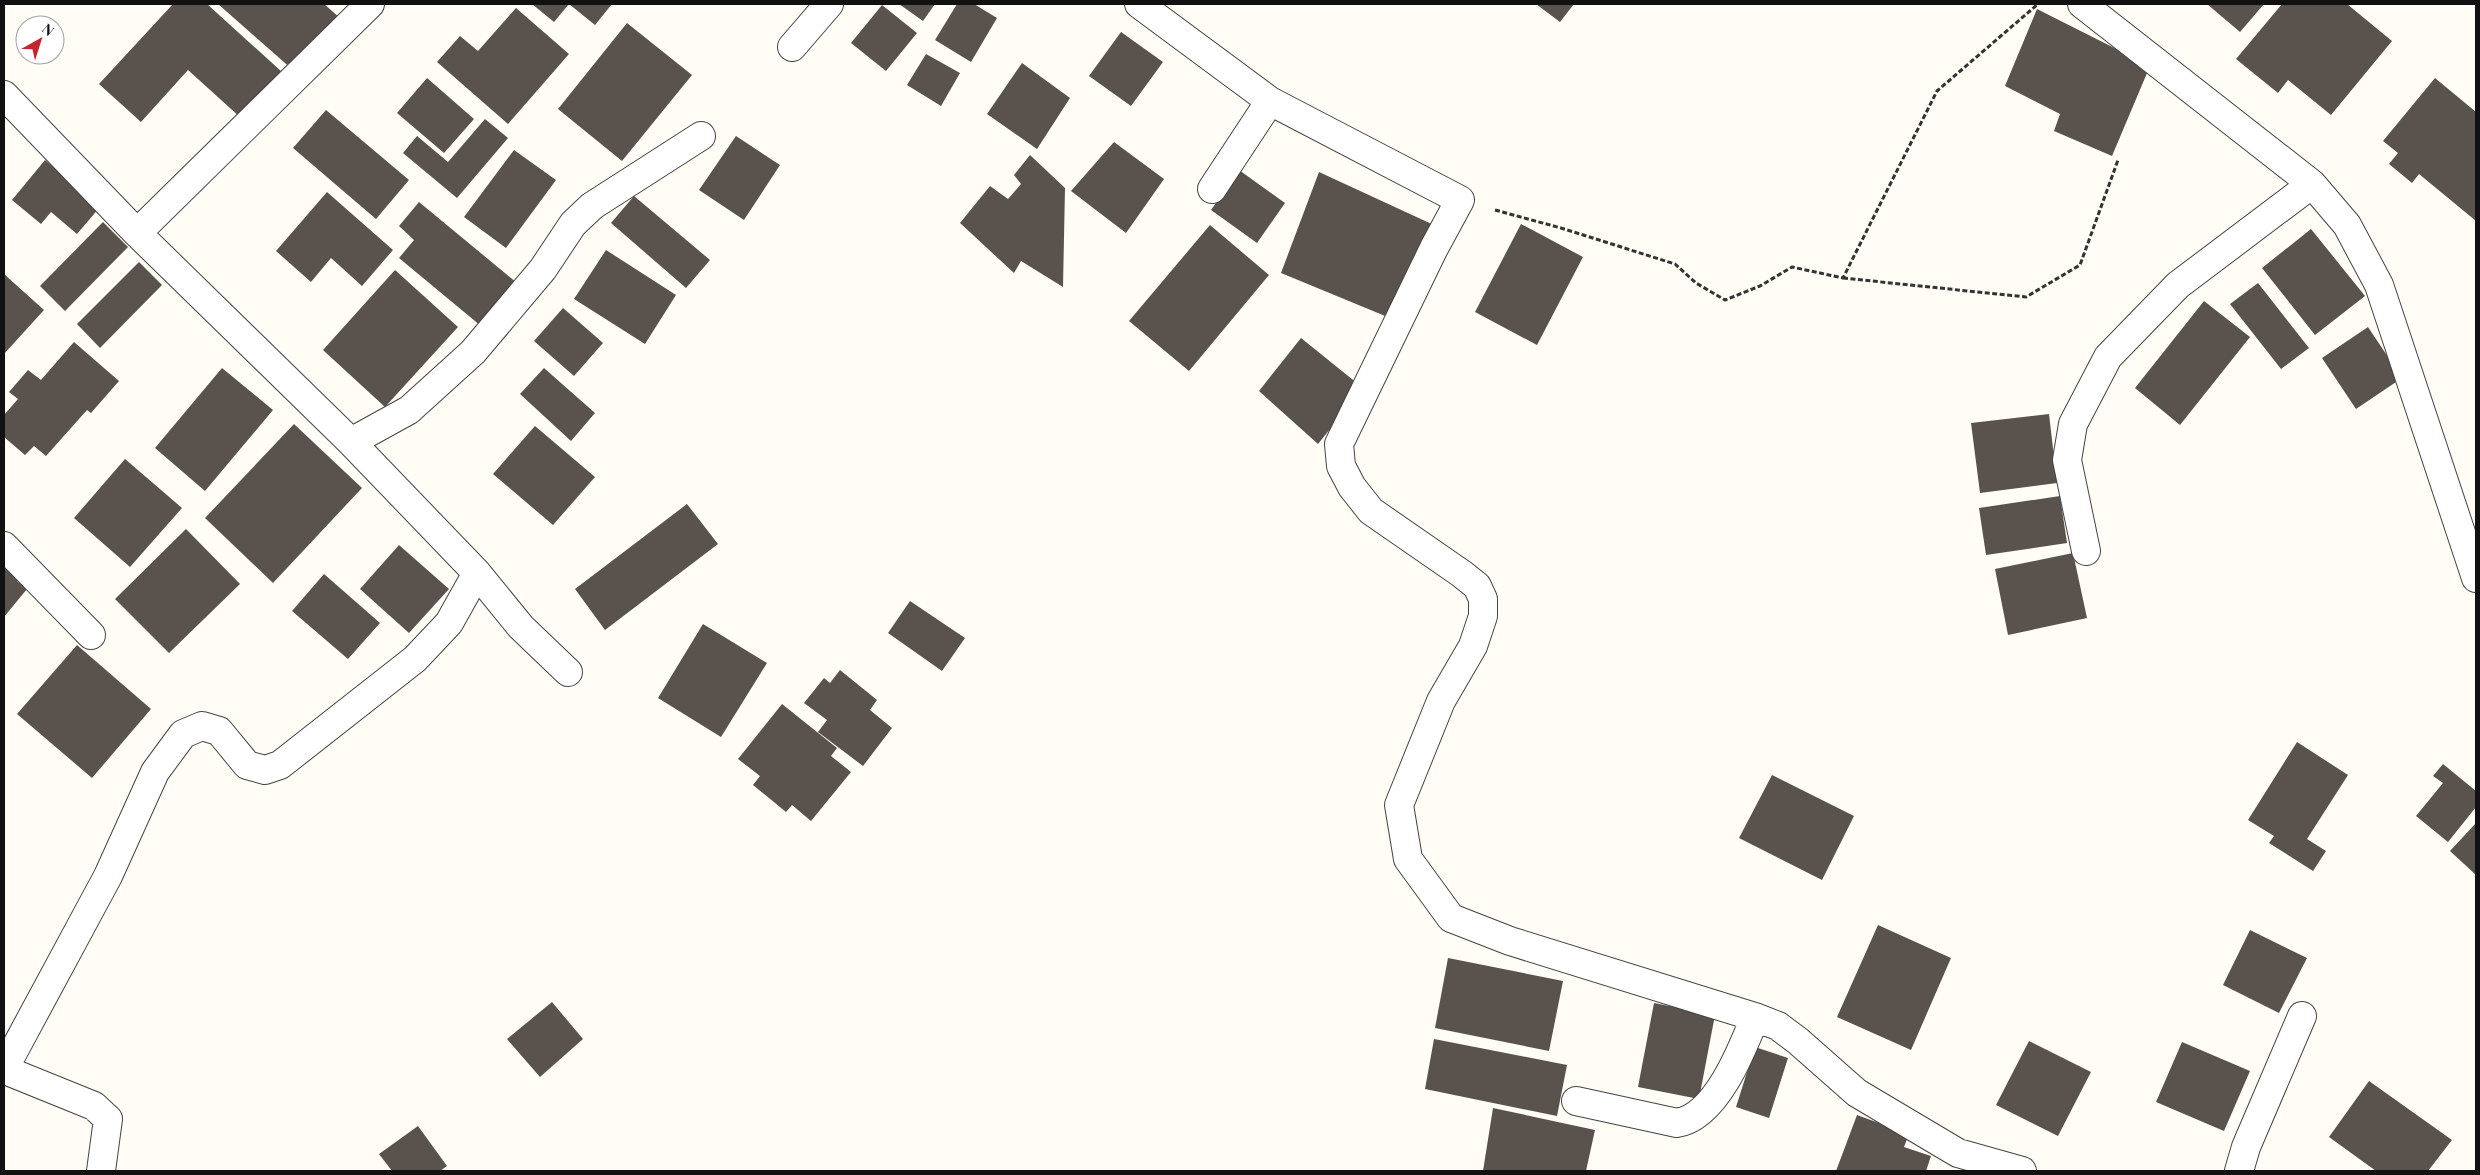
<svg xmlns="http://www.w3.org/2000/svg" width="2480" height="1175" viewBox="0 0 2480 1175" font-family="'Playfair Display',serif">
<rect width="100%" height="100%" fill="#fffdf5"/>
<path fill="#5a524d" d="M173 4H207L282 72 241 118 188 70 141 122 99 84Z
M218 4H324L340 18 293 70Z
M532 4H612L595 25 569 4 554 22Z
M899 4H935L923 21Z
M957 4H974L997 18 971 62 935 40Z
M1536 4H1574L1560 22Z
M2207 4H2264L2240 32Z
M2282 4H2347L2392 41 2331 115 2288 80 2278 93 2236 59Z
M882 5 917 33 886 71 851 43Z
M516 8 569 54 508 124 437 62 460 36 478 51Z
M2037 9 2150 66 2112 156 2054 131 2060 114 2005 86Z
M627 23 692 75 622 161 558 109Z
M1121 32 1163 62 1131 106 1089 76Z
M926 54 960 73 941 106 907 85Z
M1022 63 1070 98 1037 149 987 114Z
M427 78 474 119 444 153 397 113Z
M2435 78 2476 112V221L2419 174 2412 183 2389 164 2398 153 2383 141Z
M326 110 409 180 376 219 293 148Z
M485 119 508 138 457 198 403 153 417 136 448 162Z
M736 136 780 165 744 220 699 190Z
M1114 142 1164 179 1126 233 1071 191Z
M514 150 556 180 506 248 464 217Z
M1030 155 1065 188 1063 287 1021 261 1014 273 960 223 990 186 1008 199 1021 184 1014 175Z
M45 160 100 207 77 234 51 212 41 224 12 200Z
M1239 170 1285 203 1257 243 1211 210Z
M1319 172 1436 226 1390 318 1281 273Z
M327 192 393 250 362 286 331 258 311 282 276 251Z
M634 196 710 260 686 288 611 223Z
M419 202 517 283 481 326 399 258 414 240 399 226Z
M103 222 128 247 65 311 40 286Z
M1521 224 1583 257 1537 345 1475 312Z
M1210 225 1269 275 1189 371 1129 321Z
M2311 229 2365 296 2315 335 2262 268Z
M606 250 676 295 645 344 574 299Z
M139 262 162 285 100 348 77 324Z
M395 270 458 327 385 407 323 350Z
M4 274 44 310 4 354Z
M2258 283 2309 348 2281 369 2230 304Z
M2204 301 2250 337 2180 425 2135 388Z
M563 308 603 343 574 376 534 341Z
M2368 327 2402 378 2356 409 2322 358Z
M1301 338 1363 388 1318 444 1259 391Z
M74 342 119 381 91 413 87 410 46 456 34 446 25 455 4 437V415L18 399 9 392 28 370 41 380Z
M222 368 273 410 205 491 155 448Z
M544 368 595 413 571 441 520 394Z
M2049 414 2057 483 1980 493 1971 423Z
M294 424 362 488 273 583 205 518Z
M535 426 595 477 553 525 493 474Z
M125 459 182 508 130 567 74 518Z
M2060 496 2067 543 1986 555 1979 508Z
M687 504 718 544 605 630 575 589Z
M186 529 240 584 169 653 115 599Z
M399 545 449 589 409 633 360 589Z
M4 552 26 570 17 581 27 589 4 617Z
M2073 553 2087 618 2008 635 1995 569Z
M324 574 380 623 348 659 292 611Z
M910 601 965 638 942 671 888 633Z
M703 624 767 663 721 737 658 698Z
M77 645 151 709 92 778 17 714Z
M840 670 877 700 870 710 892 728 863 766 818 732 827 720 804 703 824 678 830 683Z
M782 704 837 748 831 756 851 772 811 821 792 805 786 812 753 785 760 776 738 759Z
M2297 742 2348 775 2307 839 2326 851 2313 871 2269 843 2274 836 2248 820Z
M2443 764 2476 791V807L2448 842 2416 816 2443 783 2433 776Z
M1772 775 1854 816 1822 880 1739 838Z
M2476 823V875L2450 851Z
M1878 925 1951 958 1911 1050 1837 1017Z
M2250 930 2307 958 2279 1013 2223 985Z
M1448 958 1563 981 1549 1051 1435 1028Z
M552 1002 583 1039 540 1077 507 1039Z
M1654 1003 1715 1015 1699 1099 1638 1087Z
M1434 1039 1567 1065 1557 1116 1425 1089Z
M2029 1041 2091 1072 2058 1136 1996 1105Z
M2182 1042 2250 1071 2224 1131 2156 1102Z
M1755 1047 1788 1058 1769 1118 1736 1107Z
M2369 1081 2452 1140 2428 1171H2376L2329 1137Z
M1493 1108 1595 1130 1586 1171H1483Z
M1857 1115 1909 1134 1904 1147 1931 1156 1926 1171H1836Z
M418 1126 447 1166 440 1171H392L379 1154Z"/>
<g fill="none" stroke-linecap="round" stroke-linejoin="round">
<defs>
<path id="minor" d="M1139 4 1270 101 1460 200 1434 248 1339 444 1341 466 1352 487 1371 511 1462 574 1477 586 1483 599V616L1473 646 1441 701 1399 805 1408 859 1451 918 1510 941 1755 1017
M2082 4 2312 184 2347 225 2379 285 2476 578
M792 47 829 4
M4 95 137 233 351 442 477 573 521 627 568 672
M1212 189 1270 101
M137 233 370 4
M351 442 409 410 473 352 543 269 573 224 592 206 701 136
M4 546 91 635
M2086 551 2067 460 2073 424 2108 357 2178 285 2312 184
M4 1069 108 876 155 772 183 734 202 726 219 731 247 765 265 770 280 765 415 659 449 623 477 573
M5 1070 94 1106 108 1119 101 1171
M1576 1101 1677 1123C1716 1117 1742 1050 1755 1017L1778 1026 1798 1041 1857 1093 1958 1153 2022 1171
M2239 1171 2246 1147 2302 1016"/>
</defs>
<use href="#minor" stroke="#444" stroke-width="30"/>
<path stroke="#333" stroke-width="3" stroke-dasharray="5 2.5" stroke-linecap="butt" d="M1495 210 1561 228 1675 264 1696 283 1725 300 1760 286 1792 267 1843 278 1937 91 2038 4
M1843 278 2026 297 2080 265 2118 160"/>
<use href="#minor" stroke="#fff" stroke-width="28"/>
</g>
<rect width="2480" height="1175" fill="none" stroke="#111111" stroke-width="10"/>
<g transform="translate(40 40) rotate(39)"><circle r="24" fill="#ffffff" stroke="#a0a0a0"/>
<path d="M0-4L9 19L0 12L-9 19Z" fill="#c4262e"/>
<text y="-8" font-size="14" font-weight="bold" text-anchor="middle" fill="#111111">N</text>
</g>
</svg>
